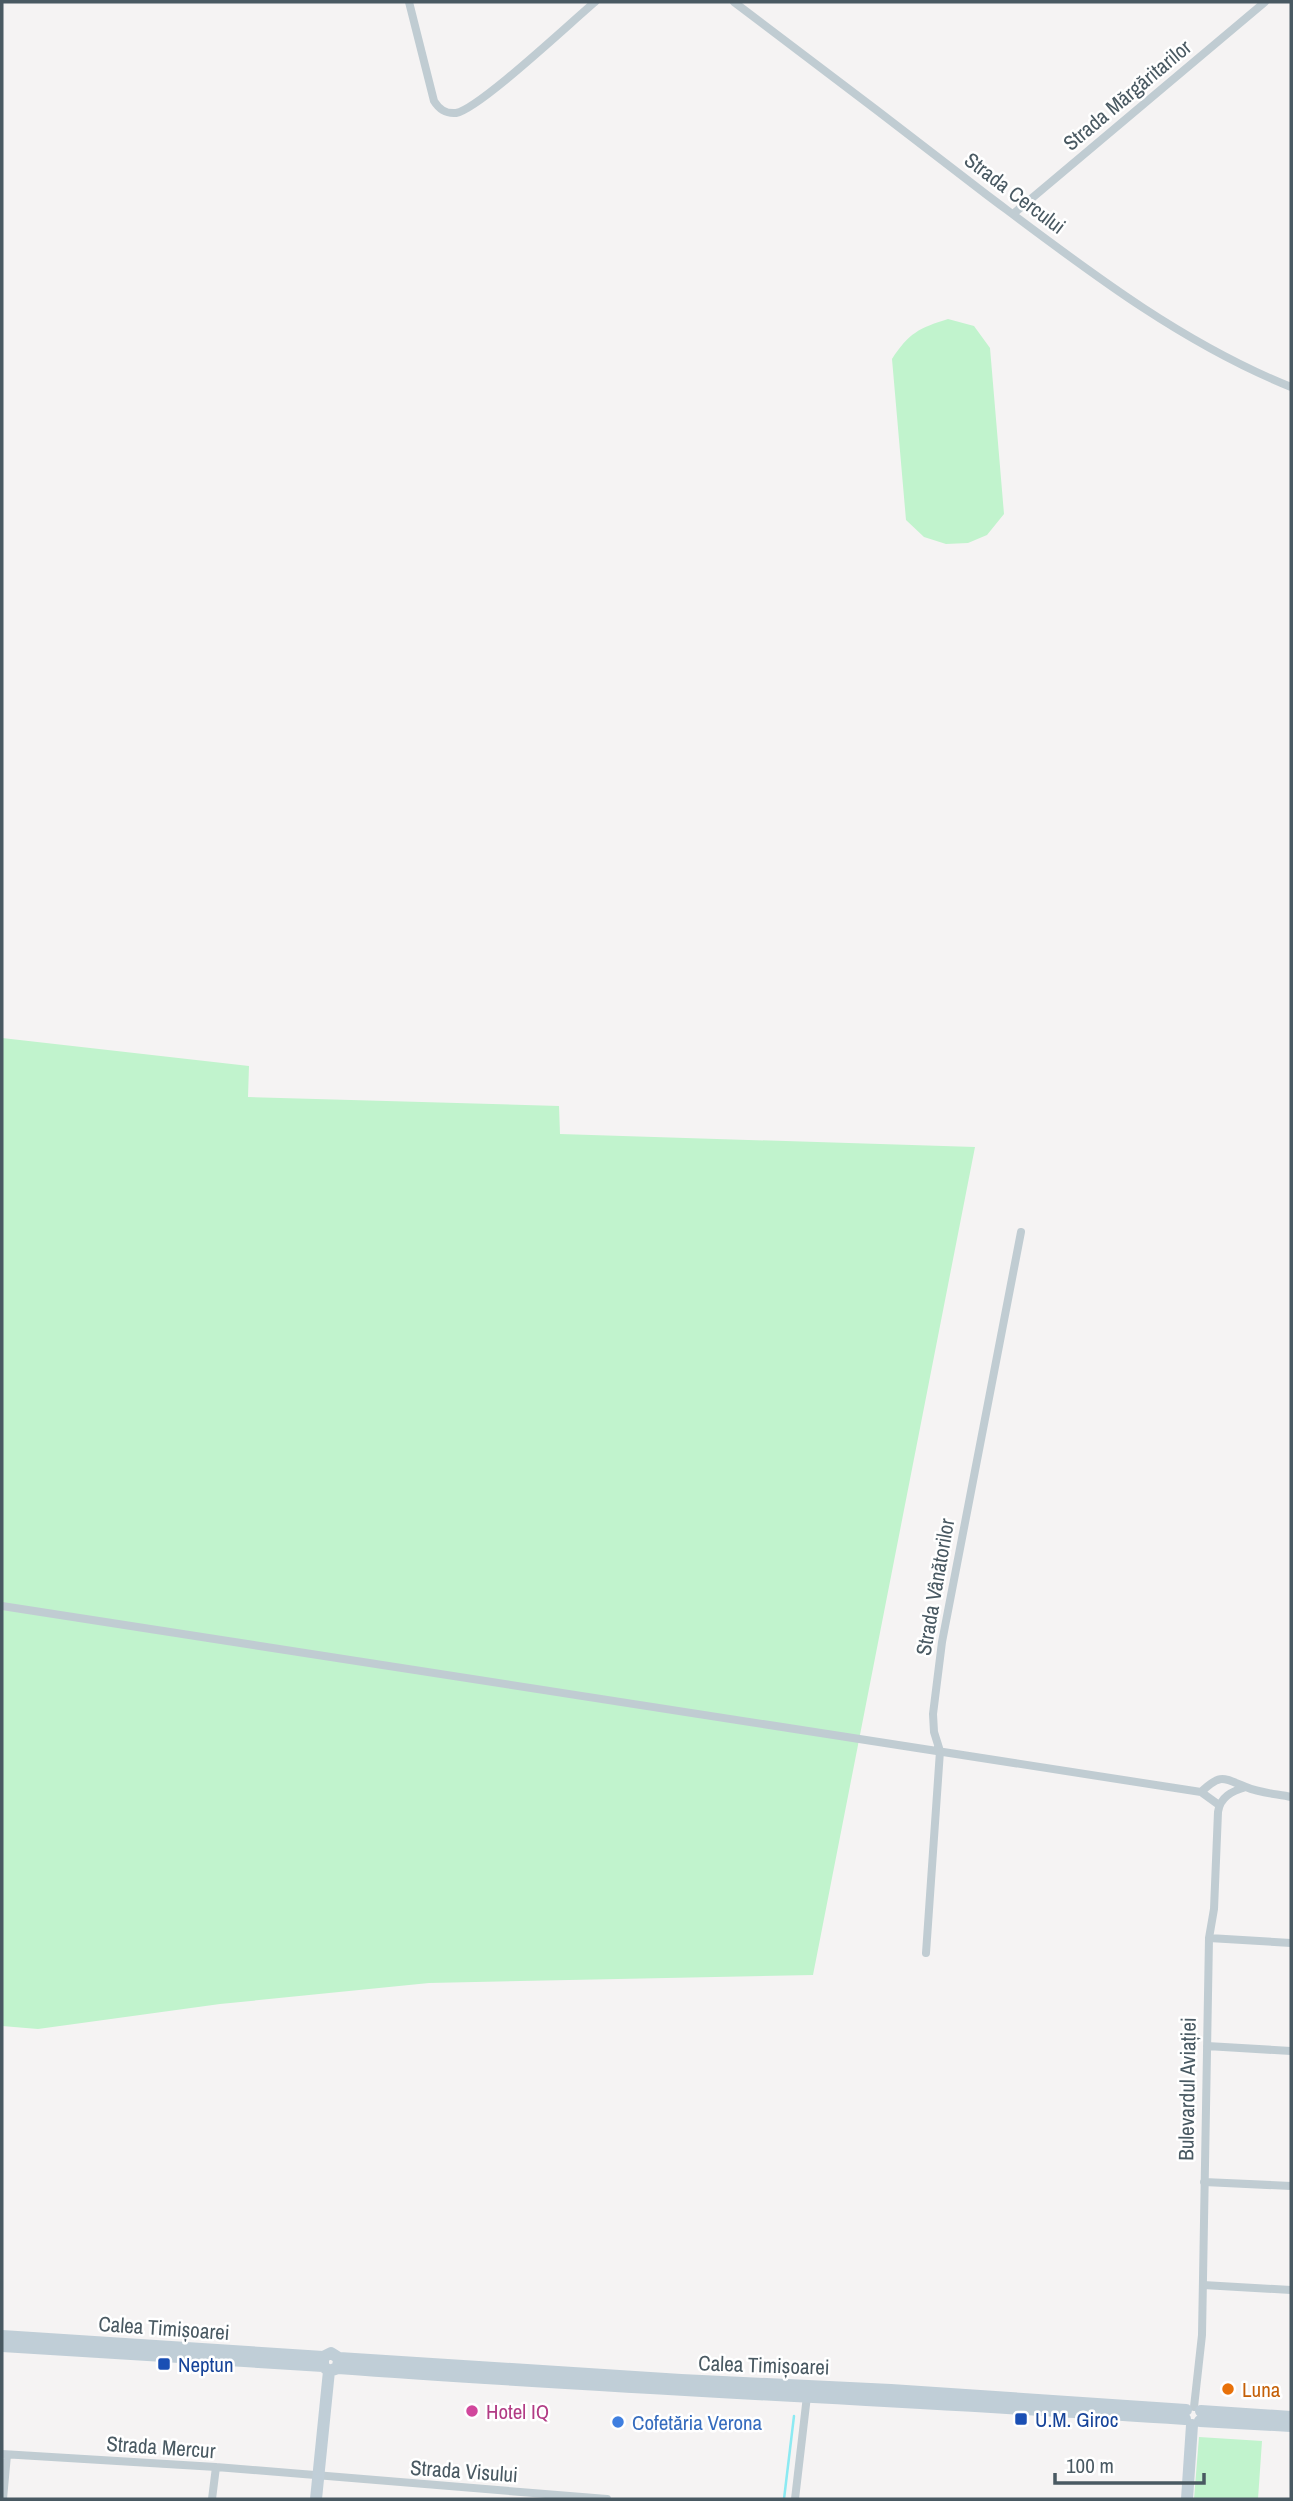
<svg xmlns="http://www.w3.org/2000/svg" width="1293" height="2501" viewBox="0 0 1293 2501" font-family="'Archivo Narrow',sans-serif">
<rect width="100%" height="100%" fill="#f5f3f3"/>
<path fill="#c1f3cd" d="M948 319 974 326 990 348 1004 514 987 535 968 543 946 544 924 537 906 520 892 359C909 333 919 328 948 319Z
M2 1038 249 1066 248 1097 559 1106 560 1134 975 1147 813 1975 429 1983 220 2004 38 2029 2 2026Z
M1199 2437 1262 2441 1258 2499H1194Z"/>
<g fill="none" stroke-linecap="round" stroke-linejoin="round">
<path stroke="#8ceaf2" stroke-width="2.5" d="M784 2499 794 2416"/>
<path stroke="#c0ccd2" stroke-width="8" d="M409 2 434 101C439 109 445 114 456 113 479 109 571 22 595 2
M734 2C819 66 903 130 987 195 1083 267 1179 342 1291 387
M1013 214 1265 2
M2 1606 1201 1792 1219 1805
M1201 1792C1221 1773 1223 1778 1246 1787 1260 1793 1277 1794 1291 1797
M1209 1938 1291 1943
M926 1953 940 1751 934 1732 933 1714 942 1642 1021 1232
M1207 2046 1291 2051
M1204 2182 1291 2186
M1203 2285 1291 2290
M1194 2407 1202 2335 1209 1938 1214 1909 1218 1812C1220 1797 1232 1791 1246 1787
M2 2454 216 2467 607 2499
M3 2499 7 2455
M212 2499 216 2467
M795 2499 807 2396"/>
<path stroke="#c0ced7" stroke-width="12" d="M2 2336 323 2357
M2 2346 323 2366
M339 2358 338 2368 329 2371 323 2366V2357L331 2353 339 2358 681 2380 891 2390 1186 2410
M338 2368C620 2389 903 2400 1185 2419
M1201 2411 1291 2417
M1200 2421 1291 2426
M316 2499 329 2371
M1187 2499 1192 2425"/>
</g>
<g fill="#1a4fb4" stroke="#fff" stroke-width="2.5">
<rect x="157" y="2357" width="14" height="14" rx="3.5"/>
<rect x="1014" y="2412" width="14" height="14" rx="3.5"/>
</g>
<circle fill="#e8710a" stroke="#fff" stroke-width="2.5" cx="1228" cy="2389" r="7"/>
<circle fill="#d1479c" stroke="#fff" stroke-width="2.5" cx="472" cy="2411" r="7"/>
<circle fill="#3f7fe0" stroke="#fff" stroke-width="2.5" cx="618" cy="2422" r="7"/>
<g text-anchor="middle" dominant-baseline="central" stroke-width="5" stroke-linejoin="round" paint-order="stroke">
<g font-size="21" fill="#495962" stroke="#fff">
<text transform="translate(1127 95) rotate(-40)">Strada Mărgăritarilor</text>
<text transform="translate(1015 193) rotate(37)">Strada Cercului</text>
<text transform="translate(935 1587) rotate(-80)">Strada Vânătorilor</text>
<text transform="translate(1187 2089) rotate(-89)">Bulevardul Aviației</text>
<text transform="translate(164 2328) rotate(4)">Calea Timișoarei</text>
<text transform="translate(764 2365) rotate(2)">Calea Timișoarei</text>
<text transform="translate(161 2447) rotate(4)">Strada Mercur</text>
<text transform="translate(464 2471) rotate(4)">Strada Visului</text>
</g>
<g font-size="21" fill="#164399" stroke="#fff" text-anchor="start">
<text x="178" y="2364">Neptun</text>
<text x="1035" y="2419">U.M. Giroc</text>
</g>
<g font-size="21" fill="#c56008" stroke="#fff" text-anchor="start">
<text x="1242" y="2389">Luna</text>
</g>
<g font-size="21" fill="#b23c85" stroke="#fff" text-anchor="start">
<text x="486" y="2411">Hotel IQ</text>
</g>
<g font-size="21" fill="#366cbe" stroke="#fff" text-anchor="start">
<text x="632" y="2422">Cofetăria Verona</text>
</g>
</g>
<rect width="1293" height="2501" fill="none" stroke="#495962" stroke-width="7"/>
<path d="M1055 2473v10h149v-10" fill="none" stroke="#495962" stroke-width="3.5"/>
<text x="1066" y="2473" font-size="21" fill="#495962" stroke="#ffffff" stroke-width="5" paint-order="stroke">100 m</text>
</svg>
